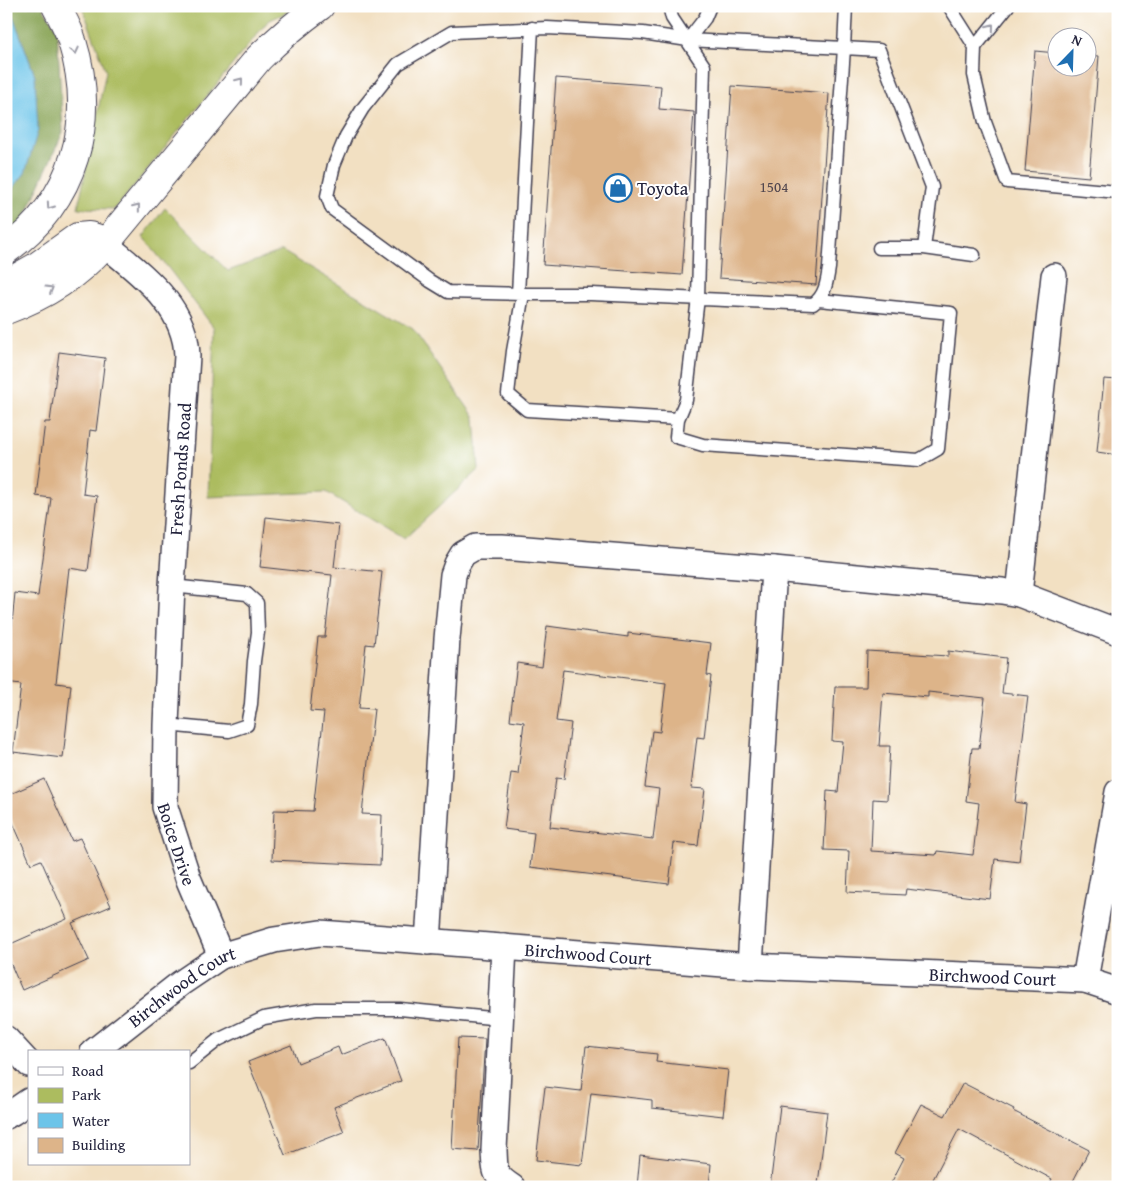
<svg xmlns="http://www.w3.org/2000/svg" width="1124" height="1193" viewBox="0 0 1124 1193" font-family="'Gentium Book Plus',serif">
<rect width="100%" height="100%" fill="#fff"/>
<filter id="ink" filterUnits="userSpaceOnUse"><feTurbulence type="fractalNoise" baseFrequency=".02" numOctaves="2"/><feDisplacementMap in="SourceGraphic" scale="10" xChannelSelector="R" yChannelSelector="G"/><feConvolveMatrix kernelMatrix="1 2 1 2 8 2 1 2 1" color-interpolation-filters="sRGB"/></filter>
<filter id="wash" filterUnits="userSpaceOnUse"><feTurbulence type="fractalNoise" baseFrequency=".0096" numOctaves="4" result="noise"/><feDisplacementMap in="SourceGraphic" scale="20" xChannelSelector="R" yChannelSelector="G"/><feGaussianBlur stdDeviation="1.12" result="paint"/><feColorMatrix in="noise" values="0 0 0 0 0 0 0 0 0 0 0 0 0 0 0 0 0 1.4 0 .05"/><feComposite in="paint" operator="in"/></filter>
<g filter="url(#wash)">
<rect width="100%" height="100%" fill="#f2e0c2"/>
<path fill="#acbc5f" stroke="#676f4d" d="M82 6H300L268 21 115 209 78 208 106 71Z
M165 208 228 271 282 251 413 329 475 418 479 470 404 539 326 492 208 497 214 328 169 269 143 237Z"/>
<path fill="#89a456" stroke="#566348" d="M6 6H42L57 29 63 132 21 226 6 232V197L25 173 35 76 13 16Z"/>
<path fill="#6cc4e9" stroke="#477392" d="M6 7 13 16 35 76 38 130 25 173 6 197Z"/>
<g id="blocks">
<path fill="#ddb489" fill-rule="evenodd" d="M1035 51 1056 53V68H1086V55L1099 56 1089 177 1025 171Z
M556 78 661 86 659 109 694 112 682 275 543 265Z
M732 86 829 93 816 285 719 278Z
M59 352 105 358 96 431 90 430 83 494 97 496 88 571 69 568 56 683 71 685 63 758 13 752 21 685 6 683 15 593 38 596 51 498 36 496 45 422H50Z
M1104 379 1118 380V455L1097 452Z
M266 517 339 525 334 567 382 572 374 645 366 644 359 708 374 709 362 814 382 815 380 865 272 860 274 810 313 811 324 712 310 711 318 637H325L332 575 260 567Z
M547 626 628 637V633L711 643 707 675 711 676 704 738 697 737 691 788 705 789 698 846 674 843 669 884 530 867 534 833 504 829 511 773 518 774 524 722 510 720 517 663 542 667ZM563 670 666 683 660 732 652 731 645 787 659 789 653 839 550 827 556 778 564 779 571 723 556 721Z
M867 651 948 656V651L1006 658 1002 693 1028 696 1015 802 1026 804 1019 862 995 859 990 899 906 889 905 895 847 892 849 851 824 850 827 791 838 792 843 742 832 741 835 687H866ZM928 692 985 698 979 748H972L966 801 979 803 973 855 937 851 936 855 871 851 873 799 887 800 890 746H879L883 693 928 697Z
M44 779 72 841 80 838 111 906 72 923 89 960 22 990 6 953V946L67 919 41 860 31 864 6 807V796Z
M385 1038 401 1081 334 1107 344 1132 285 1155 248 1062 291 1045 298 1063 338 1047 341 1055Z
M458 1038 485 1039 478 1151 452 1149Z
M586 1046 657 1054 656 1062 728 1070 723 1116 652 1108V1100L591 1093 582 1165 536 1160 545 1087 581 1091Z
M963 1083 1014 1109 1013 1111 1089 1150 1070 1187H1048L1052 1179 959 1129 929 1187H889L904 1158 895 1153 921 1104 945 1116Z
M780 1106 827 1112 818 1184 804 1183 803 1187H770Z
M640 1155 711 1164 709 1187H637Z"/>
</g>
</g>
<g filter="url(#ink)">
<use href="#blocks" fill-opacity="0" stroke="#413e4f" stroke-width="1"/>
<g fill="none" stroke-linecap="round" stroke-linejoin="round">
<defs>
<path id="lane" d="M846 6 844 48 879 50 932 187 924 248
M949 6 975 47
M1008 6 975 47 974 75 985 122 1007 182 1118 192
M547 28 643 33 688 40 844 48 829 268C827 282 825 296 813 304L591 294H523L448 292 430 281 332 209 327 196 334 165 346 136 363 108 398 64 452 32Z
M688 40 705 18 710 6
M879 248H924L974 255
M518 294 532 28
M523 294 513 351 508 394 527 410 678 419 686 400 698 298 704 66 672 18 669 6
M678 419 676 437 703 445 919 460 938 449 951 313 819 300
M166 725 229 731 247 725 251 704 254 661 258 632 257 603 247 594 172 586
M189 1063 218 1040 264 1018 316 1009H400L501 1019"/>
<g id="street">
<path id="s1" d="M105 244C140 274 186 305 187 356L172 586 166 725 165 807 188 878 221 956"/>
<path d="M1019 594 1054 276"/>
<path d="M428 942 447 639 453 575 457 564 463 554 475 547H502L774 569 1002 591 1019 594 1118 632"/>
<path d="M504 947 494 1150C495 1170 493 1175 512 1187"/>
<path d="M750 966 774 569"/>
<path d="M1085 980 1118 792"/>
<path d="M6 1039 29 1064"/>
<path id="s2" d="M93 1052 181 983 221 956 274 940 320 933 750 966 1085 980 1118 991"/>
<path d="M6 1116 13 1112 29 1101"/>
</g>
<path id="secondary" d="M6 284 36 267 78 237 89 236 96 238 105 244C76 276 47 295 6 310"/>
<path id="highway" d="M105 244 259 58C278 39 298 22 320 6
M6 250C75 201 97 121 72 41 69 29 62 18 56 6"/>
</defs>
<use href="#lane" stroke="#413e4f" stroke-width="15"/>
<use href="#street" stroke="#413e4f" stroke-width="28"/>
<use href="#secondary" stroke="#413e4f" stroke-width="30"/>
<use href="#highway" stroke="#413e4f" stroke-width="30"/>
<use href="#lane" stroke="#fff" stroke-width="12"/>
<use href="#street" stroke="#fff" stroke-width="25"/>
<use href="#secondary" stroke="#fff" stroke-width="28"/>
<use href="#highway" stroke="#fff" stroke-width="28"/>
</g>
<defs><path id="oneway-chevron" d="M-2-3.5L2.5 0L-2 3.5" fill="none" stroke-width="1.6" stroke-linecap="round" stroke-linejoin="round" transform="scale(1.25)"/></defs>
<g stroke="#9c9ca7">
<use href="#oneway-chevron" transform="translate(991 27) rotate(-51)"/>
<use href="#oneway-chevron" transform="translate(75 51) rotate(77)"/>
<use href="#oneway-chevron" transform="translate(240 81) rotate(-51)"/>
<use href="#oneway-chevron" transform="translate(50 206) rotate(125)"/>
<use href="#oneway-chevron" transform="translate(137 207) rotate(-51)"/>
<use href="#oneway-chevron" transform="translate(50 289) rotate(-31)"/>
</g>
</g>
<defs>
<symbol id="shop-ring" viewBox="-11 -11 22 22"><circle r="9.5" fill="#fff" stroke="#1f6fb2" stroke-width="1.5"/><path d="M-5-2.5h2.3a2.7 3.5 0 0 1 5.4 0H5L5.5 6h-11ZM-1.5-2.5h3a1.5 2.3 0 0 0-3 0Z" fill="#1f6fb2"/></symbol>
</defs>
<g fill-rule="evenodd">
<use href="#shop-ring" x="602" y="172" width="32" height="32"/>
</g>
<g text-anchor="middle" dominant-baseline="central" stroke-width="4" stroke-linejoin="round" paint-order="stroke">
<g font-size="15" fill="#51464e">
<text x="774" y="186">1504</text>
</g>
<g font-size="18" fill="#22223b" stroke="#fff" text-anchor="start">
<text x="637" y="188">Toyota</text>
</g>
<g font-size="18" fill="#22223b" stroke="#fff">
<text transform="translate(180 469) rotate(-86)">Fresh Ponds Road</text>
<text stroke="none"><textPath href="#s1" startOffset="634">Boice Drive</textPath></text>
<text stroke="none"><textPath href="#s2" startOffset="531">Birchwood Court</textPath></text>
<text stroke="none"><textPath href="#s2" startOffset="936">Birchwood Court</textPath></text>
<text stroke="none"><textPath href="#s2" startOffset="111">Birchwood Court</textPath></text>
</g>
</g>
<rect width="1124" height="1193" fill="none" stroke="#fff" stroke-width="25"/>
<rect x="28" y="1050" width="162" height="115" fill="#ffffff" stroke="#a7a7b1"/>
<rect x="38" y="1067" width="25" height="8" fill="#ffffff" stroke="#a7a7b1"/>
<text x="72" y="1076" font-size="15" fill="#22223b">Road</text>
<rect x="38" y="1088" width="25" height="15" fill="#acbc5f" stroke="#a7a7b1"/>
<text x="72" y="1100" font-size="15" fill="#22223b">Park</text>
<rect x="38" y="1113" width="25" height="15" fill="#6cc4e9" stroke="#a7a7b1"/>
<text x="72" y="1126" font-size="15" fill="#22223b">Water</text>
<rect x="38" y="1138" width="25" height="15" fill="#ddb489" stroke="#a7a7b1"/>
<text x="72" y="1150" font-size="15" fill="#22223b">Building</text>
<g transform="translate(1072 52) rotate(23)"><circle r="24" fill="#ffffff" stroke="#a7a7b1"/>
<path d="M0-4L9 19L0 12L-9 19Z" fill="#1f6fb2"/>
<text y="-8" font-size="14" font-weight="bold" text-anchor="middle" fill="#22223b">N</text>
</g>
</svg>
